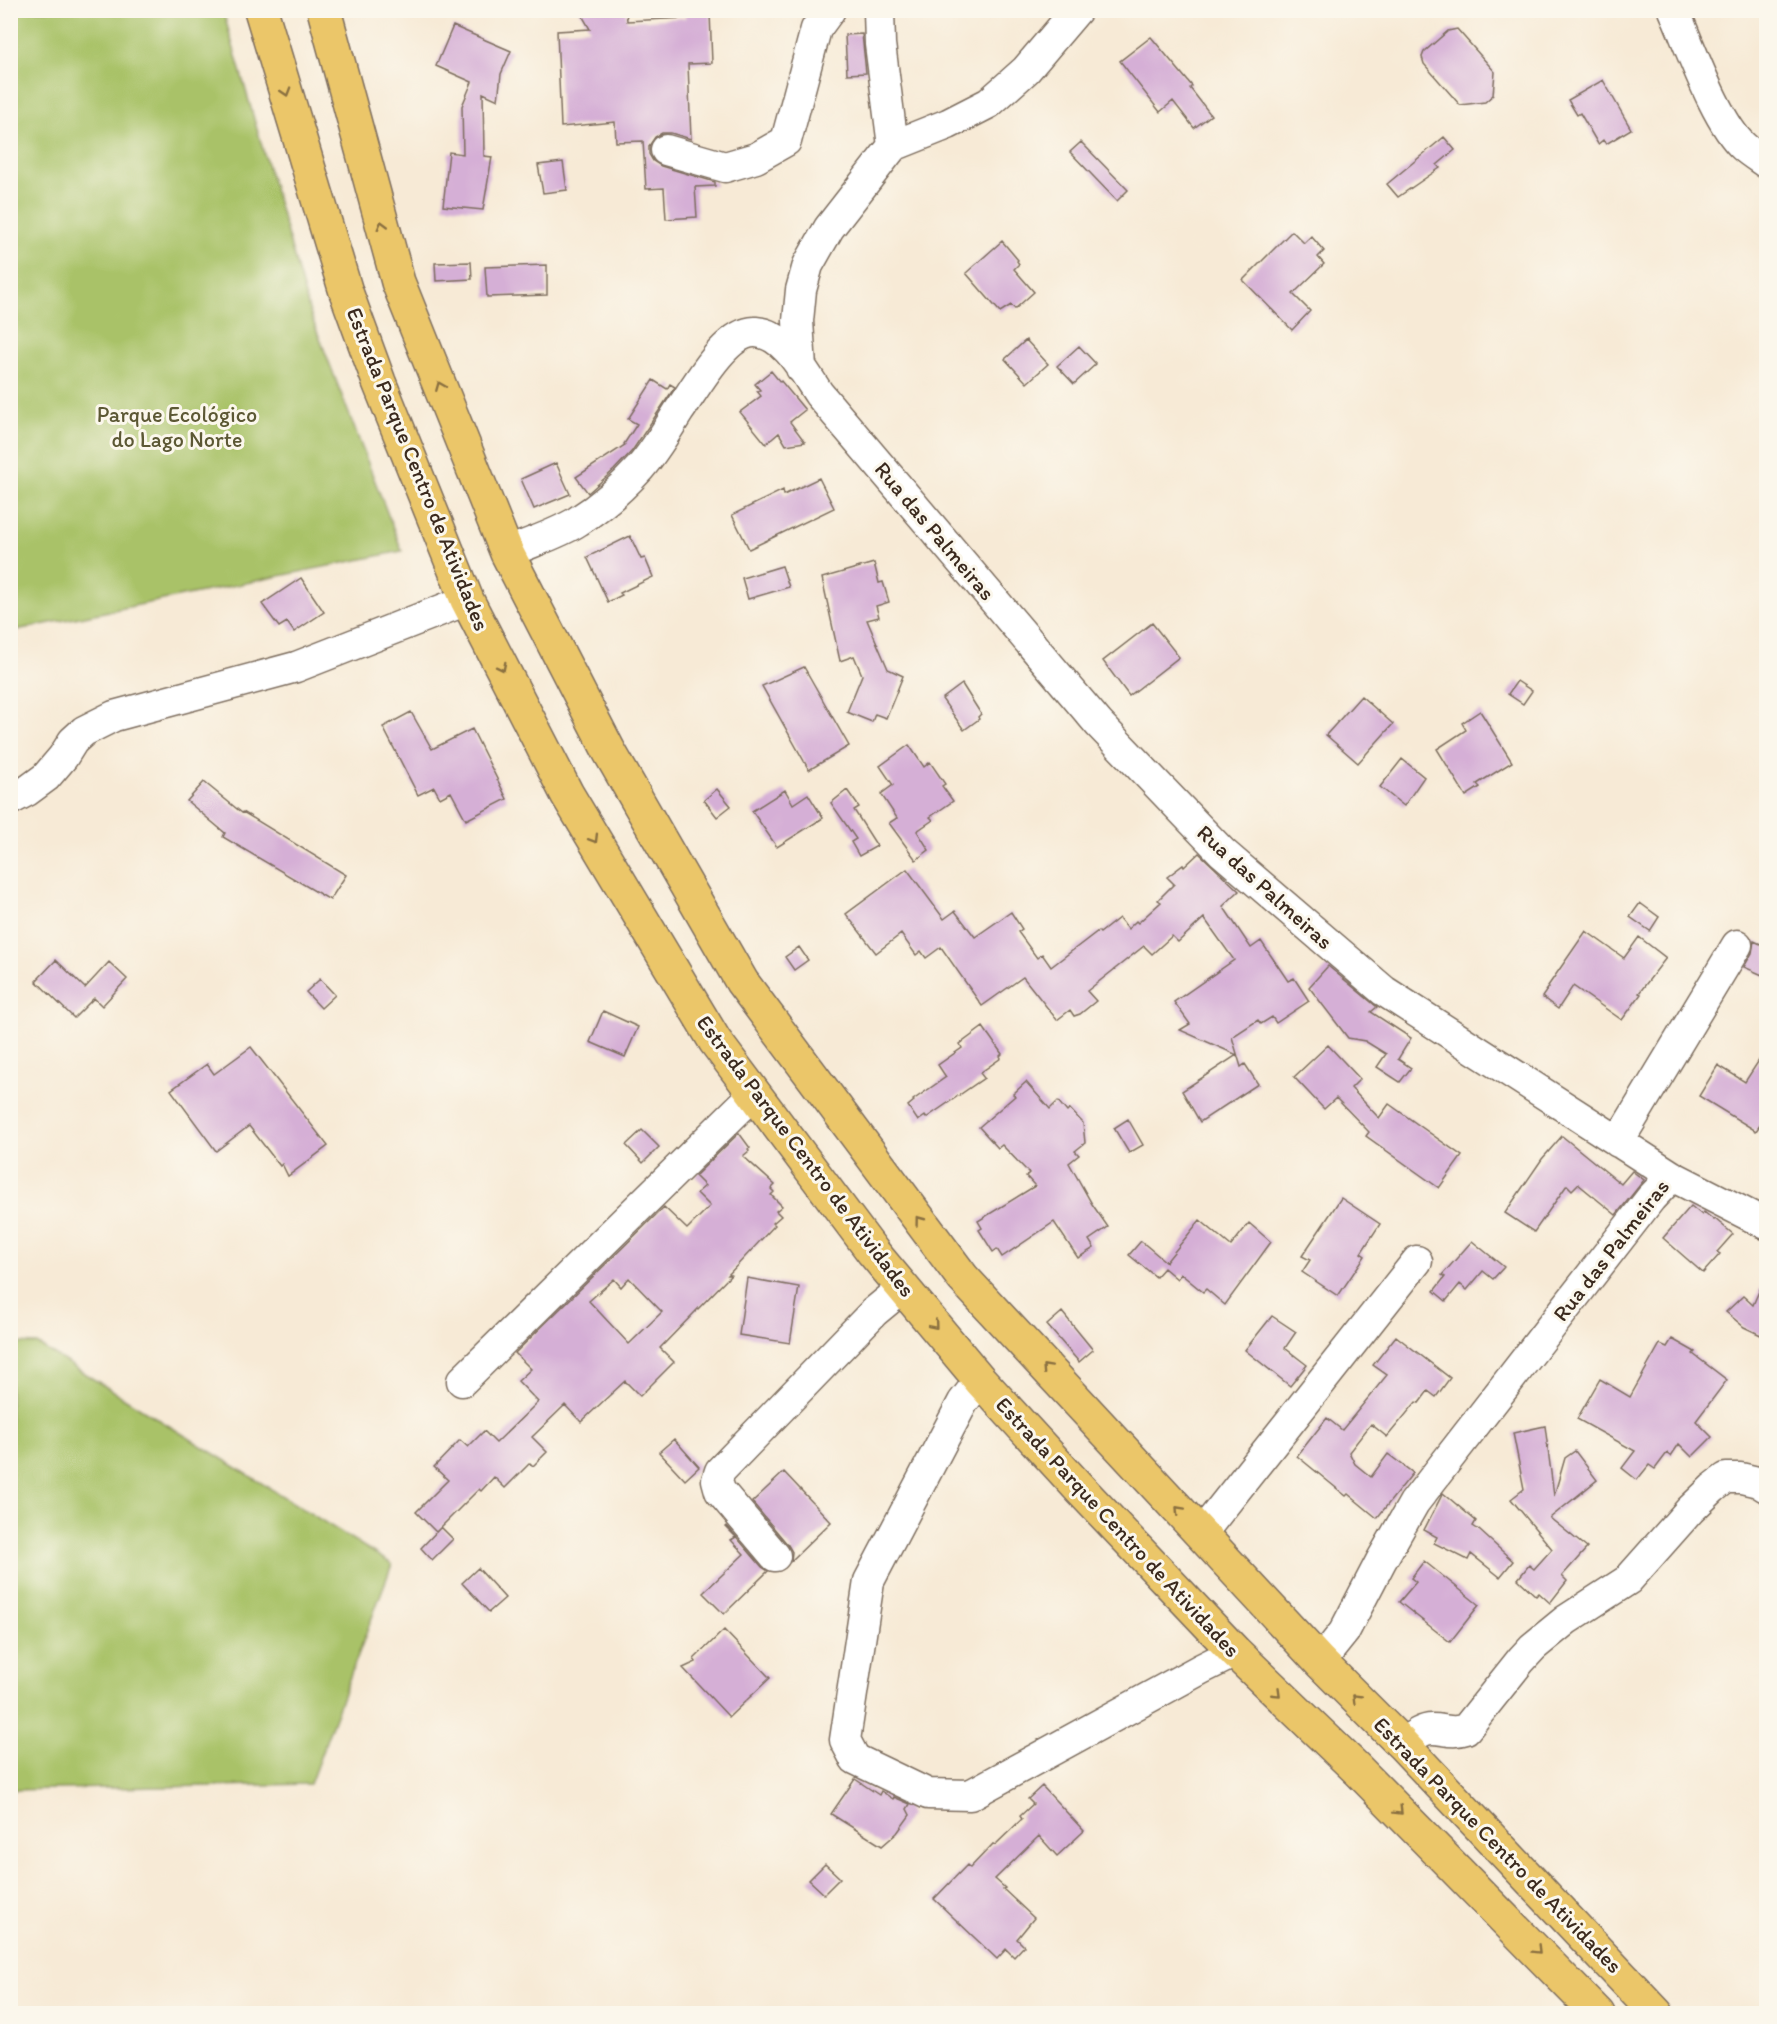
<svg xmlns="http://www.w3.org/2000/svg" width="1777" height="2024" viewBox="0 0 1777 2024" font-family="Itim,sans-serif">
<rect width="100%" height="100%" fill="#fbf7ec"/>
<filter id="ink" filterUnits="userSpaceOnUse"><feTurbulence type="fractalNoise" baseFrequency=".0167" numOctaves="2"/><feDisplacementMap in="SourceGraphic" scale="12" xChannelSelector="R" yChannelSelector="G"/><feConvolveMatrix kernelMatrix="1 2 1 2 8 2 1 2 1" color-interpolation-filters="sRGB"/></filter>
<filter id="wash" filterUnits="userSpaceOnUse"><feTurbulence type="fractalNoise" baseFrequency=".008" numOctaves="4" result="noise"/><feDisplacementMap in="SourceGraphic" scale="24" xChannelSelector="R" yChannelSelector="G"/><feGaussianBlur stdDeviation="1.35" result="paint"/><feColorMatrix in="noise" values="0 0 0 0 0 0 0 0 0 0 0 0 0 0 0 0 0 1.4 0 .05"/><feComposite in="paint" operator="in"/></filter>
<g filter="url(#wash)">
<rect width="100%" height="100%" fill="#f7ead6"/>
<path fill="#a9c268" stroke="#727643" stroke-width="1.5" d="M11 10 223 11 310 313 402 551 11 631Z
M10 1343 37 1344 392 1564 310 1784 11 1790Z"/>
<g id="blocks">
<path fill="#d5afd6" fill-rule="evenodd" d="M579 10H626L627 21 685 18V14L710 13 712 63 688 64 691 139 671 133H662L655 137 649 146V154L653 161 661 166 715 182V186L695 187 697 217 666 219 664 188 646 189 643 141 616 142 615 122 561 127 557 31 590 29Z
M453 26 511 51 501 74 498 100 483 93 484 156 492 157 483 210 443 206 449 152 463 154 462 106 472 82 436 66Z
M1457 29 1495 72 1493 95 1485 102 1460 105 1424 64 1422 57 1424 52 1448 31Z
M862 34 866 73 847 74 845 35Z
M1151 37 1192 86 1190 88 1211 115 1194 128 1173 101 1160 112 1120 61Z
M1603 80 1631 129 1606 144 1603 140 1598 144 1580 113 1577 115 1568 100Z
M1444 137 1455 150 1437 165 1440 168 1398 197 1387 184Z
M1081 142 1128 190 1117 201 1070 152Z
M563 162 567 190 543 193 538 165Z
M1292 231 1304 243 1311 236 1324 251 1318 257 1324 264 1293 294 1310 311 1292 330 1243 280Z
M1002 241 1018 260 1017 261 1019 264 1014 269 1034 292 1015 309 1011 305 1000 312 966 273Z
M471 262 472 279 436 281 435 263Z
M547 265V295L487 297 485 267Z
M1026 340 1048 364 1027 383 1005 359Z
M1079 346 1096 364 1074 384 1057 366Z
M771 371 780 382 781 381 805 410 790 422 805 442 786 445 779 433 766 444 740 412 761 396 757 391 760 390 755 384Z
M653 380 667 389 670 384 675 387 632 451 614 470 588 493 576 477 625 445 624 444 637 424 628 419Z
M556 463 570 494 534 509 521 479Z
M819 478 834 508 749 549 732 515 783 490 784 495Z
M630 536 641 559 645 558 653 577 620 593 622 595 608 602 587 557Z
M874 563 879 583 883 582 889 602 876 606 879 617 867 620 888 669 903 676 886 718 875 714 872 722 847 712 862 675 854 656 840 661 822 578Z
M782 566 789 587 748 599 742 578Z
M301 578 324 612 294 632 287 622 279 627 262 604Z
M1152 623 1179 657 1129 696 1103 661Z
M804 667 849 746 809 770 762 686Z
M1517 681 1532 691 1523 704 1508 694Z
M962 684 981 714 978 717 979 719 964 730 942 699Z
M1361 696 1393 724 1358 763 1326 735Z
M1480 711 1512 762 1477 784 1480 787 1466 796 1437 749 1466 730 1462 723Z
M411 712 432 749 472 729 507 799 466 820 451 792 440 798 434 787 418 795 383 727Z
M909 745 924 767 930 762 945 784 942 786 953 801 930 817 933 820 917 831 929 850 916 860 889 823 897 818 881 794 893 785 880 766Z
M1402 759 1424 777 1404 806 1380 787Z
M204 782 242 813 243 812 346 875 330 900 223 837 225 833 187 801Z
M717 789 731 806 717 817 704 800Z
M785 790 793 804 808 794 823 818 777 847 752 811Z
M847 790 859 807 854 810 877 846 859 856 851 842 856 839 831 803Z
M1199 853 1239 891 1223 906 1251 948 1261 941 1288 981 1294 978 1309 1001 1276 1023 1272 1017 1261 1024 1258 1020 1232 1037 1241 1067 1245 1064 1258 1084 1200 1122 1182 1091 1237 1055 1180 1030 1190 1024 1174 1002 1234 960 1204 918 1178 942 1172 936 1152 954 1144 946 1087 991 1096 1001 1080 1014 1074 1016 1070 1010 1057 1020 1023 977 982 1006 941 947 926 958 921 951 916 955 901 934 876 953 846 914 907 869 944 919 955 911 975 937 1011 912 1022 929 1018 932 1037 958 1042 954 1051 967 1098 931 1100 933 1119 918 1128 929 1136 921 1138 923 1161 902 1158 900 1174 884 1167 877 1183 865 1184 867Z
M1640 903 1659 917 1650 931 1630 917Z
M1586 931 1624 958 1639 937 1666 958 1639 993 1641 994 1622 1020 1573 986 1558 1009 1542 997 1549 987 1548 986Z
M1754 941 1767 947V977L1744 967 1752 953Z
M799 947 808 960 794 970 785 957Z
M56 960 85 988 109 962 127 979 102 1006 94 998 74 1018 36 981Z
M1328 966 1377 1007 1371 1012 1411 1038 1398 1059 1411 1068 1400 1082 1377 1067 1386 1054 1365 1041 1348 1038 1309 987Z
M320 979 335 995 321 1008 306 992Z
M603 1011 638 1027 625 1057 590 1042Z
M983 1027 1002 1054 1000 1056 1001 1058 980 1073 984 1078 926 1118 925 1116 918 1121 908 1106 914 1101 913 1100 946 1077 938 1065 962 1048 960 1044Z
M1328 1045 1360 1079 1351 1088 1379 1118 1389 1104 1462 1156 1439 1188 1366 1136 1369 1132 1336 1098 1324 1109 1294 1077Z
M251 1047 328 1146 288 1176 282 1164 280 1166 249 1126 216 1151 171 1090 207 1064 214 1074Z
M1767 1048V1115L1756 1131 1699 1096 1718 1065 1745 1082Z
M1026 1082 1050 1109 1058 1101 1067 1112 1070 1109 1083 1123 1085 1143 1075 1151 1079 1155 1069 1163 1092 1204 1108 1227 1089 1240 1094 1248 1078 1258 1054 1222 1002 1257 997 1249 993 1252 979 1230 982 1228 978 1221 1035 1186 1026 1176 1029 1173 1002 1145 998 1148 979 1127 1015 1096 1013 1094Z
M1128 1119 1143 1145 1129 1153 1114 1128Z
M642 1130 659 1147 643 1163 626 1145Z
M739 1133 750 1148 748 1149 749 1151 743 1156 775 1185 771 1189 774 1192 771 1195 782 1206 776 1211 781 1216 773 1223 775 1225 728 1275H731L660 1348 674 1362 640 1396 625 1381 581 1422 565 1405 532 1437 547 1452 533 1466 530 1463 505 1488 494 1477 481 1491 479 1489 436 1532 416 1512 448 1480 434 1467 460 1440 468 1447 484 1431 496 1443 538 1402 518 1381 531 1369 515 1353 664 1207 687 1229 710 1206 697 1193 705 1186 695 1176ZM629 1278 662 1312 629 1344 589 1301 614 1279 621 1287Z
M1562 1136 1621 1184 1632 1171 1644 1180 1616 1215 1578 1184 1572 1190 1567 1185 1534 1232 1505 1213 1542 1159Z
M1341 1198 1380 1224 1361 1253 1365 1256 1338 1296 1302 1272 1310 1260 1302 1256Z
M1691 1206 1702 1215 1704 1212 1714 1220 1715 1219 1733 1234 1717 1252 1720 1254 1703 1273 1663 1238Z
M1200 1220 1231 1246 1249 1223 1271 1242 1225 1305 1206 1289 1203 1292 1181 1274 1177 1279 1164 1268 1156 1277 1129 1255 1141 1241 1166 1262Z
M1472 1241 1504 1267 1493 1279 1483 1271 1467 1290 1460 1284 1446 1301 1434 1291 1445 1277 1442 1275Z
M1767 1273V1338L1744 1327 1726 1312 1743 1296 1753 1305Z
M747 1278 799 1287 790 1343 739 1335Z
M1062 1312 1093 1350 1079 1362 1047 1325Z
M1272 1316 1296 1332 1285 1348 1307 1365 1290 1386 1245 1350Z
M1396 1336 1450 1378 1436 1397 1428 1391 1419 1403 1416 1402 1387 1437 1371 1424 1349 1452 1355 1464 1371 1477 1388 1454 1413 1473 1377 1518 1348 1494 1346 1496 1297 1456 1327 1418 1342 1430 1387 1375 1373 1365Z
M1672 1339 1695 1352 1693 1354 1727 1380 1696 1421 1712 1437 1692 1457 1679 1444 1671 1456 1667 1453 1655 1469 1649 1465 1637 1480 1622 1468 1635 1451 1577 1419 1600 1379 1630 1397 1660 1344 1667 1347Z
M1545 1426 1554 1496 1565 1458 1575 1451 1597 1480 1550 1518 1587 1548 1562 1576 1567 1581 1550 1603 1539 1593 1536 1596 1518 1579 1529 1565 1534 1569 1552 1549 1511 1499 1524 1489 1513 1433Z
M674 1439 699 1467 685 1480 659 1452Z
M784 1472 831 1522 791 1561 792 1552 788 1545 752 1502Z
M1443 1493 1476 1521 1473 1526 1479 1530 1513 1561 1500 1577 1471 1554 1468 1560 1434 1543 1437 1537 1424 1530Z
M727 1526 762 1567 768 1571 724 1614 703 1593 744 1554 731 1540 736 1537 726 1527Z
M441 1527 453 1539 432 1560 421 1548Z
M1424 1561 1479 1605 1450 1642 1399 1602 1416 1582 1411 1578Z
M478 1568 505 1598 489 1612 462 1583Z
M724 1630 770 1678 729 1717 683 1668 696 1662 694 1659Z
M855 1779 879 1795 881 1791 893 1799 894 1797 910 1804 907 1809 910 1815 897 1833 882 1846 831 1814Z
M1042 1786 1084 1831 1057 1856 1039 1836 995 1879 1005 1888 1003 1889 1034 1918 1017 1939 1024 1946 1014 1957 1006 1949 997 1959 934 1899 967 1865 970 1868 993 1844 995 1845 1022 1819 1020 1816 1033 1804 1028 1799Z
M825 1864 840 1878 824 1894 809 1880Z"/>
</g>
</g>
<g filter="url(#ink)">
<use href="#blocks" fill-opacity="0" stroke="#7d6d5e" stroke-width="1.5"/>
<g fill="none" stroke-linecap="round" stroke-linejoin="round">
<defs>
<path id="minor" d="M879 10 880 44 893 146
M1674 10C1690 46 1716 122 1744 147 1751 153 1759 158 1766 163
M666 150 725 167 756 158 786 141 816 29 830 10
M801 368 798 321 801 290 808 265 829 228 893 146 948 124 989 103 1026 70 1077 10
M507 553C528 543 559 534 578 521 600 507 622 488 640 468 655 451 667 430 679 411 695 389 726 330 756 332 785 334 804 372 819 394L1099 724 1222 852 1384 991 1672 1176 1766 1224
M10 800 27 791 46 777 63 757 73 741 84 731 114 716 296 667 467 600
M1618 1142 1737 945
M980 1380 963 1402 869 1581 845 1740 855 1759 928 1794 970 1795 1201 1669 1235 1652
M462 1381 754 1094
M1201 1534 1417 1261
M775 1556 720 1491 717 1480 720 1471 874 1312 903 1288
M1320 1662 1344 1632 1381 1561 1414 1503 1651 1198 1672 1176
M1402 1744C1411 1738 1421 1729 1432 1729 1446 1729 1451 1734 1466 1729L1521 1660 1533 1647 1566 1620 1628 1580 1690 1510 1713 1488 1726 1478H1741L1758 1482 1766 1487"/>
<path id="major" d="M261 10 346 292 379 382 467 600 567 794 715 1041 873 1252 980 1380 1081 1490 1235 1652 1358 1770 1598 2014
M324 10 398 282 507 553 609 751 742 982 963 1278 1320 1662 1402 1744 1657 2014"/>
</defs>
<use href="#minor" stroke="#7d6d5e" stroke-width="33"/>
<use href="#major" stroke="#7d6d5e" stroke-width="36"/>
<use href="#minor" stroke="#fff" stroke-width="30"/>
<use href="#major" stroke="#ebc669" stroke-width="33"/>
</g>
<defs><path id="oneway-chevron" d="M-2-3.5L2.5 0L-2 3.5" fill="none" stroke-width="1.6" stroke-linecap="round" stroke-linejoin="round" transform="scale(1.5)"/></defs>
<g stroke="#8a7040">
<use href="#oneway-chevron" transform="translate(286 92) rotate(73)"/>
<use href="#oneway-chevron" transform="translate(382 225) rotate(-105)"/>
<use href="#oneway-chevron" transform="translate(440 386) rotate(-112)"/>
<use href="#oneway-chevron" transform="translate(502 667) rotate(63)"/>
<use href="#oneway-chevron" transform="translate(594 839) rotate(59)"/>
<use href="#oneway-chevron" transform="translate(919 1220) rotate(-127)"/>
<use href="#oneway-chevron" transform="translate(934 1325) rotate(50)"/>
<use href="#oneway-chevron" transform="translate(1046 1368) rotate(-133)"/>
<use href="#oneway-chevron" transform="translate(1179 1510) rotate(-133)"/>
<use href="#oneway-chevron" transform="translate(1277 1693) rotate(44)"/>
<use href="#oneway-chevron" transform="translate(1356 1698) rotate(-135)"/>
<use href="#oneway-chevron" transform="translate(1399 1811) rotate(45)"/>
<use href="#oneway-chevron" transform="translate(1537 1950) rotate(45)"/>
</g>
</g>
<g text-anchor="middle" dominant-baseline="central" stroke-width="6" stroke-linejoin="round" paint-order="stroke">
<g font-size="22" fill="#5c5834" stroke="#fbf7ec">
<text x="177" y="414">Parque Ecológico<tspan x="177" dy="25">do Lago Norte</tspan></text>
</g>
<g font-size="22" fill="#3b2a1e" stroke="#fbf7ec">
<text transform="translate(418 469) rotate(68)">Estrada Parque Centro de Atividades</text>
<text transform="translate(935 531) rotate(50)">Rua das Palmeiras</text>
<text transform="translate(1265 887) rotate(42)">Rua das Palmeiras</text>
<text transform="translate(806 1156) rotate(53)">Estrada Parque Centro de Atividades</text>
<text transform="translate(1611 1250) rotate(-52)">Rua das Palmeiras</text>
<text transform="translate(1118 1527) rotate(47)">Estrada Parque Centro de Atividades</text>
<text transform="translate(1498 1845) rotate(46)">Estrada Parque Centro de Atividades</text>
</g>
</g>
<rect width="1777" height="2024" fill="none" stroke="#fbf7ec" stroke-width="36"/>
</svg>
